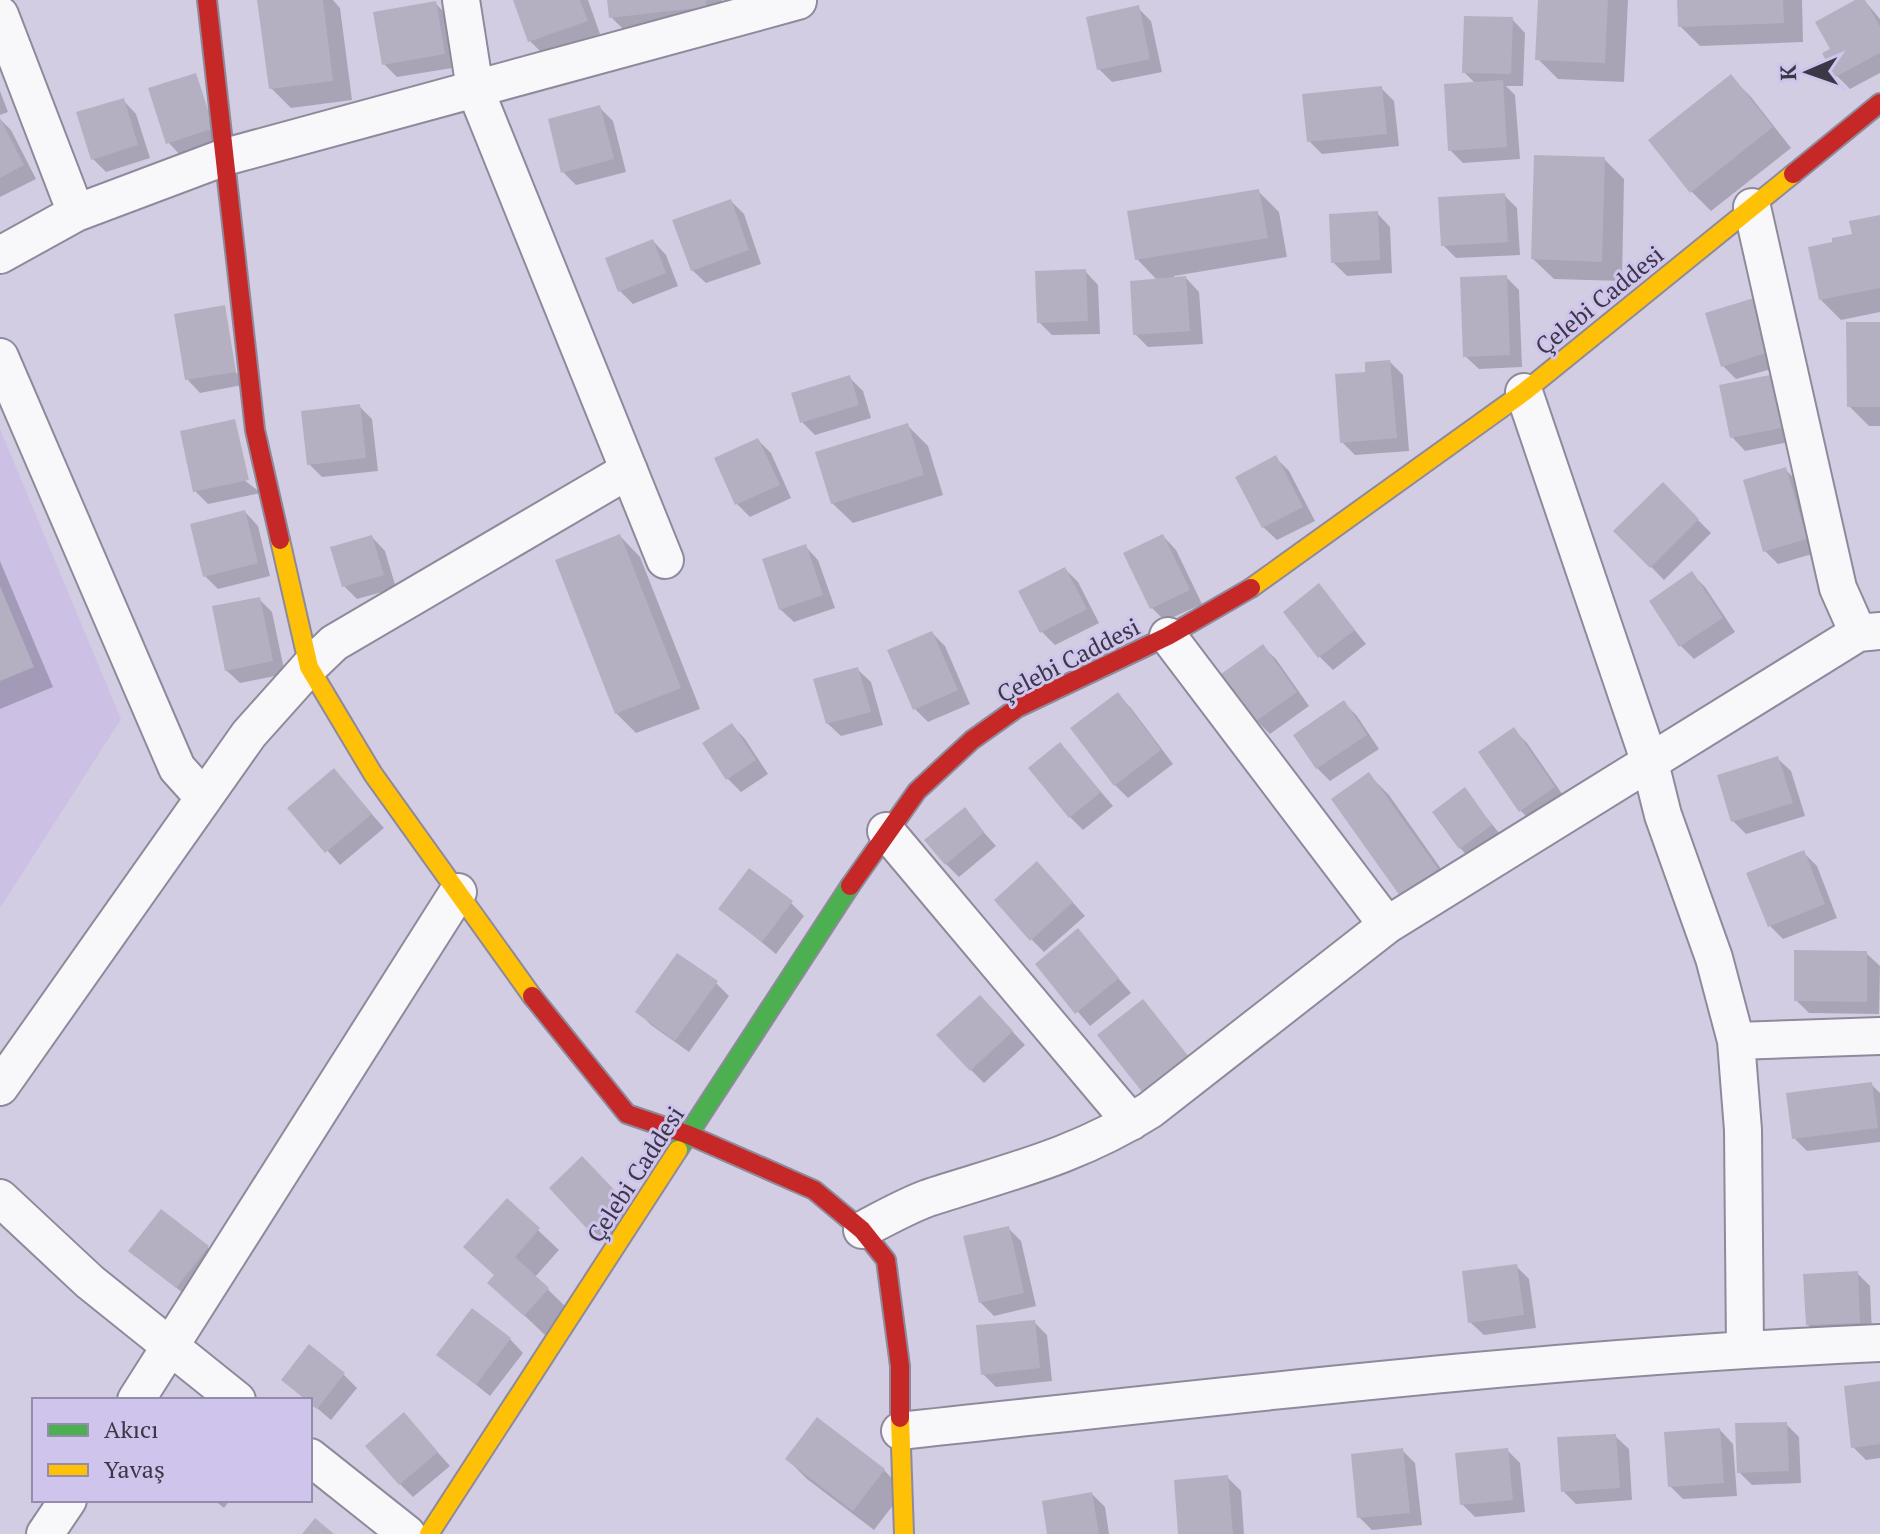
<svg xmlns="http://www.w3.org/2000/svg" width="1880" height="1534" viewBox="0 0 1880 1534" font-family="'PT Serif',serif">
<rect width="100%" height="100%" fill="#d3cde3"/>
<path fill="#ccc1e5" d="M0 429 121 719 0 908Z"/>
<path fill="#0003" d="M259 0H333L340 8 352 100 291 108 271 88Z
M515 0H588L600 34 543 54 530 41Z
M609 0H722L725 26 631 37 611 17Z
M1540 0H1628L1624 82 1558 79 1538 59Z
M1679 0H1802L1803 42 1700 46 1680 26Z
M1859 0H1864L1880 19V73L1850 89 1837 76 1825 54 1833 50Z
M436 4 449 17 458 67 397 77 384 64Z
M1138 8 1151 21 1162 72 1112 82 1099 69Z
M1512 19 1525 33 1523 86H1506L1515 95 1520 159 1463 163 1450 150 1476 84 1464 72Z
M1731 77 1751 97 1791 148 1711 211 1691 191Z
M1381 88 1394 101 1399 146 1322 154 1309 141Z
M151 89 226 141 181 156 168 142Z
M0 91 8 112 0 115Z
M123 100 136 114 150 158 106 172 93 159Z
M600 108 613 121 626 172 576 185 563 172Z
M0 119 11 130 36 179 0 197Z
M1604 159 1624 179 1622 281 1554 279 1533 259Z
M1259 192 1279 212 1287 257 1174 276V279L1186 278 1199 292 1203 344 1148 347 1135 334 1158 281 1137 259Z
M1504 195 1517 208 1520 255 1456 258 1443 245Z
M731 201 744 214 761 264 706 283 692 270Z
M1377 213 1390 227 1392 273 1347 276 1333 262Z
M1880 217V312L1841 320 1821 300Z
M653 241 666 255 678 286 633 304 620 291Z
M1085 271 1098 285 1100 334 1052 335 1039 322Z
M1506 277 1519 290 1522 367 1479 369 1465 356Z
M1707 314 1785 365 1736 379 1723 366Z
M176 315 248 384 200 393 187 379Z
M1880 324V426H1869L1849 406Z
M1390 362 1403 375 1409 451 1355 455 1342 442 1367 374Z
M1774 376 1798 440 1745 451 1732 437Z
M849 377 863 391 871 418 815 435 802 422Z
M359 406 372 419 378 471 322 477 309 464Z
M908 426 928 446 943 495 853 523 832 503Z
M182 432 261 493 208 504 195 491Z
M758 440 771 453 791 498 750 517 737 504 716 459Z
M1276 458 1289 471 1315 521 1277 540 1263 527 1238 478Z
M1785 469 1798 482 1819 552 1778 564 1765 551Z
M1663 485 1711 533 1664 580 1616 531Z
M245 512 258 526 270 576 218 589 205 576Z
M620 536 640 557 700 709 636 733 616 713Z
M1163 536 1176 550 1202 604 1165 621 1152 608Z
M372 537 385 551 396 588 357 599 344 586Z
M805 546 818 560 835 608 794 622 780 609Z
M0 561 53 687 0 709Z
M1065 569 1078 582 1099 623 1055 645 1042 632Z
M1692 574 1705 587 1735 632 1694 659 1681 646 1651 602Z
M1319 586 1366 644 1333 670 1320 657Z
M259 599 272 612 285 674 240 683 226 670Z
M932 633 945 646 970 704 928 722 915 709Z
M1262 646 1276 659 1309 706 1270 734 1257 721 1224 674Z
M857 669 871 682 883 725 841 736 827 723Z
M1118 695 1131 708 1173 764 1128 798 1115 785Z
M1344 703 1357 716 1379 749 1330 781 1317 768 1296 736Z
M732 725 745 739 768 774 741 792 728 779Z
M1514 730 1527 743 1567 801 1534 824 1520 810Z
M1060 744 1113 806 1083 830 1070 817Z
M1777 758 1791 771 1805 816 1746 834 1733 821Z
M334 771 384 828 340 865 290 808Z
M1369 775 1389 795 1456 890 1402 895Z
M1464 790 1504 839 1473 861 1460 848Z
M964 810 996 846 959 877 946 864Z
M1803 852 1817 866 1837 918 1783 939 1770 926Z
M1050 877 1085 916 1044 952 1031 939Z
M791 903 804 916 776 954 721 909Z
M1078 931 1131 993 1090 1026 1037 964Z
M1866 953 1880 966 1879 1014 1809 1013 1796 1000Z
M716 983 729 996 689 1052 651 1025 638 1012Z
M993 1011 1025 1045 984 1083 971 1070Z
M1871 1084 1880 1093V1142L1807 1151 1794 1138Z
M551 1188 637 1215 606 1244Z
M507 1201 559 1250 535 1277 568 1309 545 1335 490 1283 496 1276Z
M1008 1228 1021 1241 1036 1306 994 1316 980 1302Z
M207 1247 220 1260 190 1299 131 1250Z
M1516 1266 1529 1279 1536 1328 1484 1335 1470 1322Z
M1857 1273 1870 1286 1872 1335 1821 1338 1808 1325Z
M1034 1322 1047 1335 1052 1381 996 1387 983 1374Z
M510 1339 523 1353 490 1396 439 1355Z
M344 1375 357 1388 331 1420 284 1380Z
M1880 1383V1458L1866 1460 1853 1447Z
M404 1415 450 1466 413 1497 400 1484Z
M1786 1424 1799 1437 1801 1483 1752 1485 1739 1472Z
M1720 1430 1733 1444 1737 1496 1683 1499 1670 1486Z
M1615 1436 1629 1449 1632 1500 1576 1504 1563 1491Z
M1402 1450 1415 1463 1422 1525 1372 1530 1359 1517Z
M1507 1450 1520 1463 1525 1512 1475 1517 1462 1504Z
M787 1459 884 1470 904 1491 874 1530 807 1479Z
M1227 1477 1241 1491 1244 1534H1180Z
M1092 1494 1105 1507 1109 1534H1049Z
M214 1500H230L224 1508Z"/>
<path fill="#b5b0c1" d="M257 0H323L333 81 269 89Z
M513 0H580L588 21 528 42Z
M607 0H706V7L609 18Z
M1538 0H1608L1605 63 1535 60Z
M1677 0H1783L1784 23 1678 27Z
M1855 0H1865L1880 27V53L1835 77 1822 53 1830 49 1815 22Z
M436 1 445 54 382 65 373 12Z
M1139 5 1150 59 1097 70 1086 17Z
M1464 16 1513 17 1511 74 1462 73Z
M196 73 214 128 166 144 148 88Z
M1731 74 1773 127 1690 193 1648 140Z
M1503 80 1507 147 1448 151 1444 84Z
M1382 86 1387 134 1307 142 1302 94Z
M124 98 138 145 91 160 76 112Z
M600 105 614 159 561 173 548 119Z
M0 118 24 165 0 178Z
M1534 155 1605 157 1602 262 1531 259Z
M1259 189 1268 238 1135 260 1127 211Z
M1505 193 1508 242 1441 246 1438 197Z
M731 199 749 250 691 271 672 220Z
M1378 211 1380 260 1331 263 1329 214Z
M1880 215V288L1819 300 1808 247 1832 242V238L1852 234 1849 221Z
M653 239 666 273 618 292 605 258Z
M1086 269 1088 321 1037 323 1035 271Z
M1507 275 1510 355 1463 357 1460 277Z
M1186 276 1190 331 1133 335 1130 281Z
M1757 297 1773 351 1721 367 1705 313Z
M225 305 236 372 185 380 174 314Z
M1846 322H1880V407H1847Z
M1390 360 1397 438 1340 443 1335 374 1365 372V362Z
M1775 374 1786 427 1730 438 1719 385Z
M850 375 859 405 800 423 791 393Z
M360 404 366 458 307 465 301 411Z
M235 419 249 480 193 492 180 431Z
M908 423 924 475 831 504 815 452Z
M758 438 780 485 735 505 714 458Z
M1276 455 1303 507 1262 528 1235 477Z
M1786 467 1807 539 1763 552 1743 480Z
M1663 482 1699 519 1650 568 1613 531Z
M245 510 258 563 203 577 190 524Z
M620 534 681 688 615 714 555 560Z
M1163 534 1190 590 1150 609 1123 553Z
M372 535 384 575 342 587 330 547Z
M806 544 823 595 779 610 762 559Z
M1065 567 1087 609 1040 633 1018 591Z
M1692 571 1723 618 1679 647 1649 601Z
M1319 583 1355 630 1318 658 1283 612Z
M0 586 34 667 0 681Z
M260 597 273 661 225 671 212 606Z
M932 631 958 690 913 710 887 650Z
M1263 644 1297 692 1255 722 1221 674Z
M858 667 871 712 826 724 813 679Z
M1118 692 1161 750 1114 786 1070 728Z
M1344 700 1367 735 1316 769 1293 735Z
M732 723 756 760 726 780 702 743Z
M1514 727 1555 787 1519 812 1478 752Z
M1060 742 1101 792 1069 818 1028 768Z
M1778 756 1793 803 1731 822 1717 775Z
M334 768 372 814 325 853 287 808Z
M1369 772 1438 869 1400 896 1331 799Z
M1465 787 1492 825 1459 849 1432 812Z
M965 807 984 832 945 865 924 840Z
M1804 850 1825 904 1768 927 1746 873Z
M1037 861 1073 902 1030 941 994 900Z
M749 868 793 901 762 942 718 909Z
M1078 928 1119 978 1075 1014 1035 964Z
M1794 950 1867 951V1002L1794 1001Z
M677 953 718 981 675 1041 635 1012Z
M980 995 1013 1031 970 1071 936 1035Z
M1143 999 1189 1057 1143 1093 1097 1035Z
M1872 1082 1878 1128 1792 1139 1786 1093Z
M582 1156 625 1201 591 1233 549 1188Z
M507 1198 540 1228 515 1257 549 1288 524 1316 487 1283 494 1275 463 1247Z
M161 1209 209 1246 176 1288 128 1251Z
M1009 1226 1024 1293 979 1303 963 1236Z
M1517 1264 1524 1315 1468 1323 1462 1271Z
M1858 1271 1860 1323 1806 1325 1803 1274Z
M472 1308 511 1338 476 1385 436 1355Z
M1035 1320 1040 1368 981 1375 976 1325Z
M309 1344 345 1373 317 1409 310 1404V1400H306L281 1380Z
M1880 1381V1444L1851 1448 1844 1386Z
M404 1412 438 1452 399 1485 365 1446Z
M817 1417 885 1469 853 1511 785 1459Z
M1787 1422 1789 1471 1737 1473 1735 1423Z
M1720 1428 1724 1483 1668 1487 1664 1432Z
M1616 1434 1620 1488 1561 1492 1557 1437Z
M1403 1448 1410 1513 1357 1518 1351 1454Z
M1508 1448 1513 1500 1460 1505 1455 1453Z
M1228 1475 1233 1534H1178L1174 1480Z
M1092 1492 1099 1534H1047L1042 1501Z
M315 1518 334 1534H302Z"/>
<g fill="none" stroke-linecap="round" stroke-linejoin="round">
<defs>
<path id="street" d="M461 0 475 89 665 560
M0 15 76 213
M1752 207 1838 588 1858 633
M0 255 76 213 225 157 798 1
M0 357 177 768 204 798
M1524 392 1650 763 1663 815 1714 958 1736 1041 1743 1130 1745 1349
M1168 636 1387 925
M886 831 1131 1122
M1736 1041 1880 1036
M0 1087 249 734 309 667 334 643 629 470
M0 1198 90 1282 237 1400
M862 1230C883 1219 906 1206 928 1198 1008 1172 1078 1156 1150 1110L1387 925 1858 633 1880 631
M136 1400 458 892
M900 1431C1226 1396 1552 1357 1880 1343
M310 1457 407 1534
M45 1534 68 1500"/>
<path id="fast" d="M678 1150 850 886"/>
<path id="slow" d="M280 540 309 667 373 774 532 996
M1251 588 1524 392 1793 174
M900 1418 904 1534
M429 1534 678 1150"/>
<path id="jam" d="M207 0 255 430 280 540
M1793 174 1880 103
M850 886 917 791 972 740 1017 708 1168 636 1251 588
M532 996 627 1114 689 1135 814 1190 862 1230 886 1260 900 1366V1418"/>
</defs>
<use href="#street" stroke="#8f8a9b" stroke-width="40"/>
<use href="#fast" stroke="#8f8a9b" stroke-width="22"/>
<use href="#slow" stroke="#8f8a9b" stroke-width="22"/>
<use href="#jam" stroke="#8f8a9b" stroke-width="22"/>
<use href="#street" stroke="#f8f8fb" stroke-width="36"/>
<use href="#fast" stroke="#4caf50" stroke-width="18"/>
<use href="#slow" stroke="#ffc107" stroke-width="18"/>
<use href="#jam" stroke="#c62828" stroke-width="18"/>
</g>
<g text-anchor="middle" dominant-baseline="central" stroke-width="6" stroke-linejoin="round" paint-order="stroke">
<g font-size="24" fill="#3c3747" stroke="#cfc4ec">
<text transform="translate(1599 300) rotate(-39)">Çelebi Caddesi</text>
<text transform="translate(1068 660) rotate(-27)">Çelebi Caddesi</text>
<text transform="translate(635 1174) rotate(-57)">Çelebi Caddesi</text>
</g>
</g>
<rect x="32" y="1398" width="280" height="104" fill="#cfc4ec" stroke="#948caa" stroke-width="2"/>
<rect x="48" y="1424" width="40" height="12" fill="#4caf50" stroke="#948caa" stroke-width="2"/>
<text x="104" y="1438" font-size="24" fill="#3c3747">Akıcı</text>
<rect x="48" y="1464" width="40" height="12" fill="#ffc107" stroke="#948caa" stroke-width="2"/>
<text x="104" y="1478" font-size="24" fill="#3c3747">Yavaş</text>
<g transform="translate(1808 72) rotate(268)" stroke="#cfc4ec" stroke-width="6" paint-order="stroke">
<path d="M0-6L14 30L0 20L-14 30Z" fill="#3c3747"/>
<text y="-12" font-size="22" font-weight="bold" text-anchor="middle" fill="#3c3747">K</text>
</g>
</svg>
